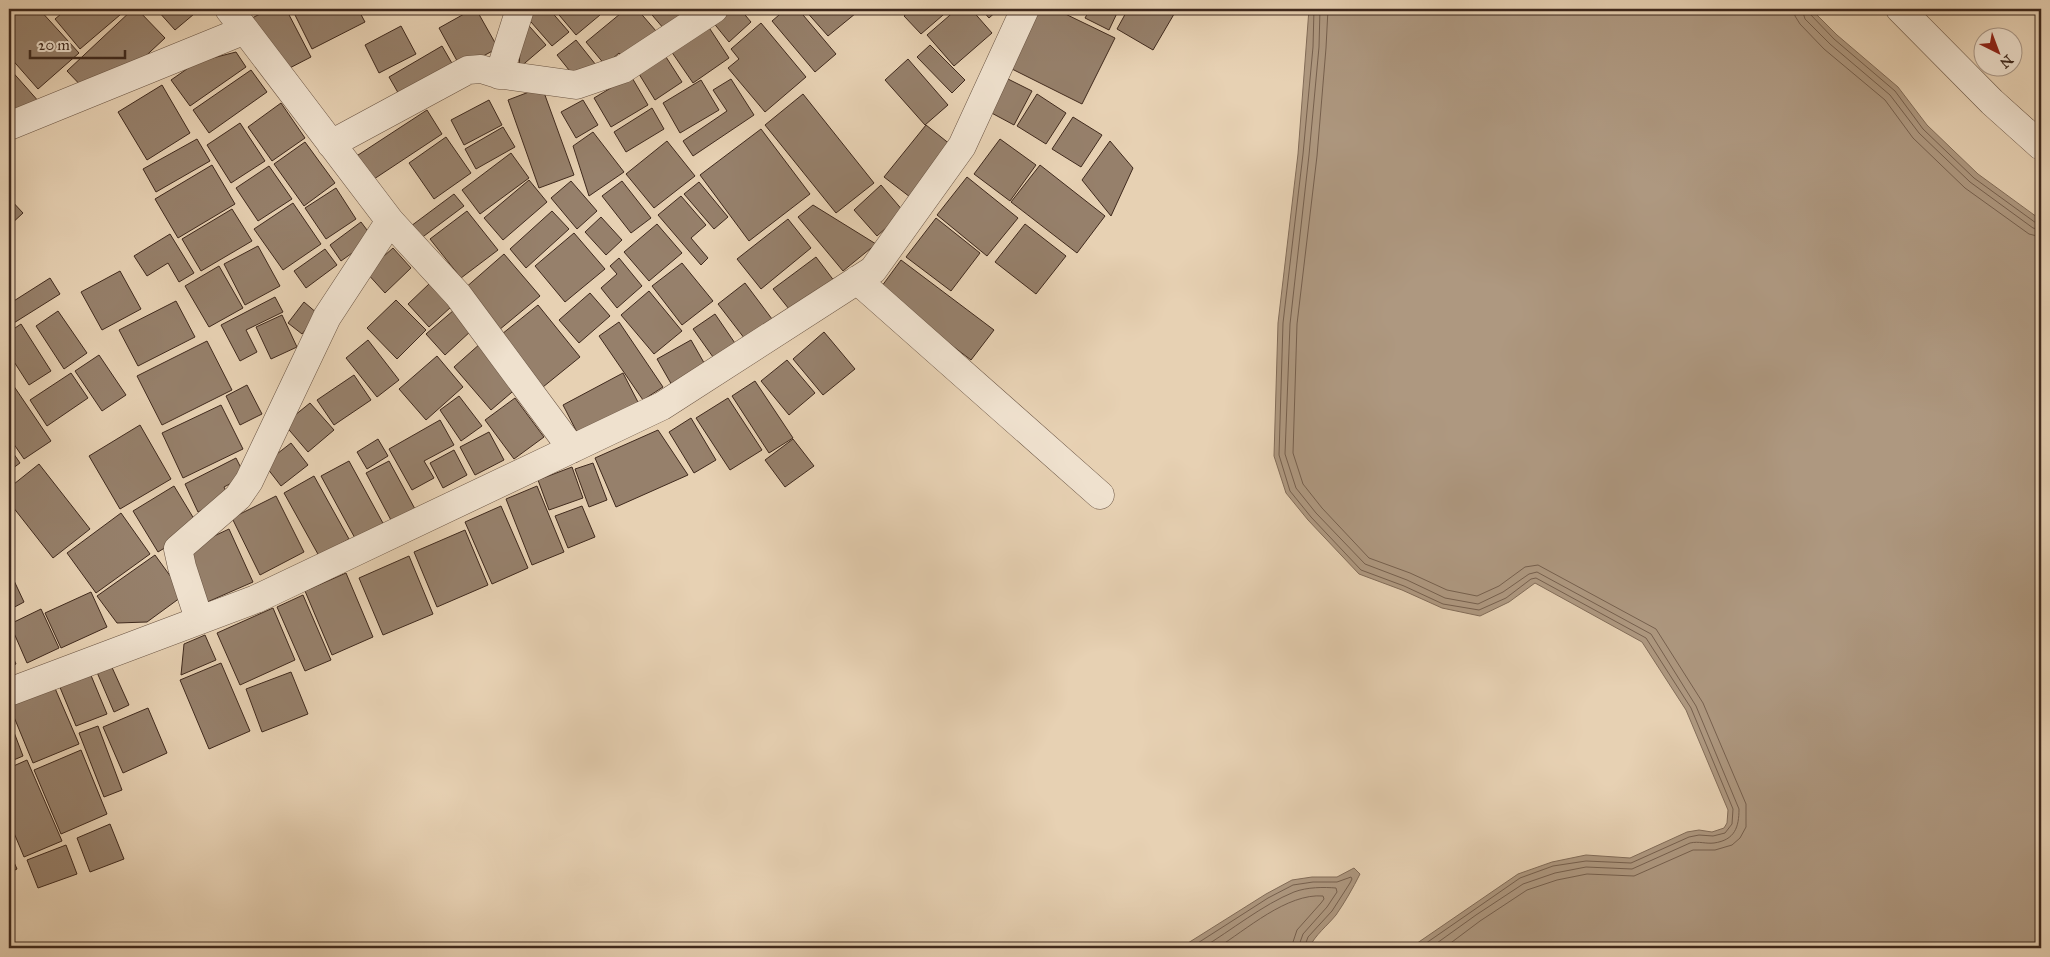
<svg xmlns="http://www.w3.org/2000/svg" width="2050" height="957" viewBox="0 0 2050 957" font-family="'IM FELL Great Primer',serif">
<rect width="100%" height="100%" fill="#e7d1b3"/>
<filter id="stains"><feTurbulence type="fractalNoise" baseFrequency=".004" numOctaves="4"/><feColorMatrix values="0 0 0 0 .2 0 0 0 0 .09 0 0 0 0 .02 0 0 0 .5 -.17"/></filter>
<radialGradient id="worn" r=".72"><stop offset=".6" stop-color="#630" stop-opacity="0"/><stop offset="1" stop-color="#630" stop-opacity=".3"/></radialGradient>
<path fill="#ae9880" stroke="#826c58" d="M1309 9H1811L1837 35 1898 87 1927 125 1978 174 2041 220V948H1410L1518 874 1552 862 1586 855 1630 858 1687 832 1699 830 1712 832 1724 828 1727 823 1728 810 1686 710 1642 642 1535 583 1509 602 1480 616 1442 608 1402 590 1359 574 1308 520 1286 493 1274 456 1278 323 1298 154Z
M1354 868 1360 874C1353 888 1345 902 1336 915 1327 926 1315 935 1309 948H1180L1266 894 1292 880 1312 877H1337Z"/>
<g fill="none" stroke-linecap="round" stroke-linejoin="round">
<path stroke="#76604e" stroke-width="1" d="M1314 9 1313 47 1303 154 1283 323 1279 455 1290 491 1311 517 1361 570 1404 586 1443 604 1479 610 1506 598 1531 579 1536 578 1646 638 1691 708 1733 809 1732 824 1725 833 1713 836 1699 835 1689 837 1631 863 1586 861 1553 866 1520 878 1419 948
M1320 9 1319 47 1309 155 1290 324 1285 454 1296 488 1316 513 1365 564 1407 580 1445 598 1478 604 1503 592 1529 574 1537 572 1651 634 1696 706 1739 809C1739 827 1735 840 1714 843 1706 844 1699 841 1690 843L1632 869 1586 867 1555 873 1523 884 1476 915 1430 948
M1328 9 1326 48 1317 156 1297 324 1293 453 1303 484 1322 508 1369 558 1410 573 1447 590 1477 596 1499 586 1525 567 1538 565 1656 629 1703 703 1746 804V827L1740 838 1732 845 1715 850H1693L1634 876 1587 874 1557 880 1527 890 1480 921 1444 948
M1794 9 1795 16 1800 24 1824 49 1885 100 1913 138 1965 188 2029 234 2041 237
M1802 9 1805 19 1830 44 1890 95 1919 133 1970 182 2033 228 2041 230
M1808 9 1810 14 1834 39 1895 91 1923 129 1974 178 2036 223 2041 224
M1190 948 1268 898 1293 885 1313 882H1337L1351 877 1352 879 1350 883 1332 911 1308 937 1304 948
M1202 948C1232 930 1262 905 1294 892 1307 887 1324 887 1336 888L1337 892 1327 907 1303 934 1298 948
M1217 948C1246 930 1287 893 1323 896L1324 899 1321 903 1297 930 1291 948"/>
</g>
<path fill="#96806b" stroke="#3f291d" d="M9 9H39L79 53 38 89 9 56Z
M67 9H127L80 49 55 19Z
M133 9H137L165 38 121 79 86 91 67 71Z
M161 9H200L175 30 158 11Z
M270 9H286L311 57 280 73 252 18Z
M292 9H358L365 22 312 49Z
M444 9H455L447 13Z
M473 9H476L498 48 461 68 439 28Z
M529 9H549L569 32 552 46 524 14Z
M554 9H594L600 15 576 35Z
M626 9H637L656 31 623 58 619 53 605 65 586 42Z
M647 9H698L664 29Z
M727 9H740L751 22 729 42 712 21Z
M786 9H798L836 54 815 72 772 21Z
M804 9H861L828 36Z
M912 9H950L921 34 904 16Z
M957 9H971L992 33 954 66 927 35Z
M981 9H999L989 18Z
M1039 9H1055L1115 38 1082 104 1010 68Z
M1090 9H1119L1109 30 1085 18Z
M1128 9H1177L1153 50 1117 29Z
M522 18 546 45 519 68Z
M761 23 806 77 765 112 728 68 739 59 731 49Z
M401 26 416 54 379 73 365 45Z
M708 26 729 58 693 83 671 51Z
M576 40 596 65 577 80 557 55Z
M930 45 965 80 952 93 917 57Z
M442 46 457 72 404 103 389 77Z
M236 52 246 67 190 106 171 80 197 62Z
M666 57 682 82 655 100 639 74Z
M908 59 948 105 925 125 885 80Z
M9 68 40 103 9 116Z
M251 70 267 92 209 133 193 110Z
M631 76 648 105 611 127 594 98Z
M1004 77 1032 91 1014 125 986 110Z
M731 79 754 115 693 156 683 141 727 111 713 90Z
M701 80 719 110 680 133 663 103Z
M162 85 190 133 147 160 118 112Z
M542 87 574 175 539 188 508 100Z
M803 94 874 183 836 213 765 125Z
M1037 94 1066 113 1046 144 1017 126Z
M489 100 502 125 464 145 451 120Z
M583 100 598 125 576 138 561 112Z
M281 103 305 138 272 161 248 127Z
M652 108 664 129 626 152 614 132Z
M427 110 442 134 371 181 355 157Z
M1073 117 1102 135 1081 167 1052 149Z
M240 123 265 161 231 183 207 145Z
M926 125 951 145 910 197 884 177Z
M503 127 515 147 476 169 465 149Z
M761 129 810 194 749 241 700 175Z
M593 132 624 172 589 196 573 146Z
M446 137 471 173 434 199 409 163Z
M197 139 210 161 156 192 143 169Z
M1000 139 1036 165 1010 201 974 174Z
M667 141 695 176 654 208 626 174Z
M1110 141 1133 168 1111 216 1082 180Z
M305 142 335 183 304 206 274 164Z
M511 153 529 178 480 214 462 190Z
M212 165 235 204 178 238 155 199Z
M1040 165 1105 216 1077 253 1011 202Z
M269 166 292 199 258 221 236 188Z
M967 177 1018 218 987 256 937 215Z
M529 180 547 202 503 240 484 218Z
M571 181 597 211 577 229 551 198Z
M622 181 651 218 631 233 602 196Z
M699 182 728 217 714 229 684 194Z
M881 185 904 212 877 236 854 210Z
M336 188 356 219 326 239 305 208Z
M454 194 464 206 420 239 411 226Z
M681 196 706 225 691 238 708 258 701 265 658 215Z
M9 198 23 213 9 226Z
M293 203 321 244 283 270 254 229Z
M813 205 876 244 843 271 798 217Z
M232 209 252 241 201 271 182 239Z
M467 211 498 250 461 278 430 239Z
M552 211 569 229 526 268 510 249Z
M601 217 622 240 606 255 585 232Z
M936 218 980 253 951 291 906 257Z
M788 219 811 248 761 289 737 259Z
M361 222 373 238 341 261 330 245Z
M657 224 682 253 649 281 624 252Z
M1025 224 1066 256 1036 294 995 262Z
M574 233 605 269 565 302 535 266Z
M170 234 194 273 179 282 168 263 147 276 134 256Z
M258 246 280 286 245 305 224 264Z
M393 248 411 268 385 293 366 272Z
M325 249 337 265 306 288 294 271Z
M504 254 540 296 499 330 464 289Z
M816 257 835 282 793 314 773 289Z
M619 258 642 286 617 308 601 288 617 274 610 266Z
M901 260 994 330 971 360 879 290Z
M682 263 713 301 682 325 652 286Z
M219 266 243 308 209 327 185 286Z
M120 271 141 309 102 330 81 292Z
M50 278 60 294 9 326V304Z
M745 283 775 323 748 343 718 304Z
M429 284 451 307 429 327 408 304Z
M649 291 682 331 654 354 621 315Z
M590 293 610 316 579 343 559 320Z
M275 297 283 312 246 330 257 352 240 361 221 325Z
M396 300 426 330 397 359 367 328Z
M176 301 195 337 138 366 119 330Z
M304 302 318 314 302 334 288 323Z
M538 305 580 357 543 387 502 334Z
M454 310 472 330 445 355 426 334Z
M58 311 87 353 64 369 36 326Z
M715 314 739 349 718 364 693 329Z
M282 315 297 347 271 359 256 327Z
M619 322 663 387 643 400 599 336Z
M21 324 51 371 29 385 9 354V332Z
M824 332 855 369 823 395 793 359Z
M368 340 399 380 377 397 346 358Z
M691 340 707 368 673 387 657 359Z
M207 341 232 390 162 425 137 376Z
M481 343 518 387 491 410 454 367Z
M99 355 126 395 102 411 75 371Z
M437 356 463 387 426 420 399 389Z
M787 360 815 393 789 415 761 381Z
M71 373 88 398 47 426 30 400Z
M623 373 640 406 580 438 563 405Z
M354 375 371 400 334 425 317 400Z
M9 379 51 441 24 459 9 437Z
M755 381 793 438 769 453 732 396Z
M247 385 262 414 240 425 226 396Z
M459 396 482 426 461 441 440 410Z
M515 398 544 437 514 459 485 420Z
M728 398 762 450 730 470 696 418Z
M310 403 334 430 308 452 284 424Z
M221 405 243 449 183 478 162 433Z
M691 418 716 460 694 473 669 432Z
M440 420 454 445 424 461 434 478 412 490 389 449Z
M140 425 171 479 120 509 89 456Z
M658 430 688 475 616 507 595 458Z
M489 432 504 460 475 475 460 447Z
M378 439 388 456 367 469 357 452Z
M793 439 814 466 785 487 765 460Z
M291 443 308 465 281 486 264 464Z
M9 447 20 463 9 471Z
M454 450 467 475 443 488 430 463Z
M236 458 245 476 224 487 229 498 198 512 185 484Z
M349 461 384 525 356 540 321 476Z
M389 461 415 509 392 522 366 473Z
M593 463 607 500 589 507 575 469Z
M39 464 90 529 53 558 9 502V488Z
M572 467 583 498 549 510 538 480Z
M314 476 349 539 319 556 284 493Z
M174 486 199 527 158 552 133 511Z
M537 486 564 552 532 565 506 499Z
M276 496 304 552 260 575 232 518Z
M501 506 528 568 492 584 465 522Z
M582 506 595 537 568 548 555 516Z
M121 513 150 554 96 593 67 553Z
M229 529 253 582 205 603 182 551Z
M465 530 488 585 437 607 414 552Z
M155 555 184 595 147 622 117 623 97 596Z
M409 556 433 614 383 635 359 578Z
M9 570 24 602 9 610Z
M346 573 373 637 332 655 305 591Z
M91 592 107 627 61 648 45 613Z
M303 595 331 660 305 671 277 607Z
M273 608 295 660 240 685 217 633Z
M41 609 59 648 27 663 10 624Z
M205 635 216 660 181 675 184 644Z
M9 649 16 664 9 667Z
M110 663 129 705 114 712 96 670Z
M221 663 250 731 209 749 180 680Z
M291 672 308 714 262 732 246 689Z
M90 673 107 714 76 726 59 685Z
M54 686 79 744 33 763 9 705Z
M148 708 167 753 123 773 103 727Z
M9 719 23 756 9 762Z
M98 726 122 790 104 797 79 733Z
M81 750 107 814 61 834 34 770Z
M27 760 62 841 24 857 9 821V768Z
M110 824 124 859 90 872 77 838Z
M66 845 77 874 38 888 27 860Z
M9 851 17 869 9 873Z"/>
<g fill="none" stroke-linecap="round" stroke-linejoin="round">
<defs>
<path id="minor" d="M229 9 390 221 458 295 572 449
M1900 9 1992 102 2041 146
M499 75 520 9
M9 126 245 30
M331 144 468 70 481 69 497 74 576 85 623 69 714 9
M857 280 1100 495
M199 619 182 567 178 549 238 497 249 481 327 317 390 221
M9 692 256 599 662 406 873 270 962 146 1025 9"/>
</defs>
<use href="#minor" stroke="#695342" stroke-width="29"/>
<use href="#minor" stroke="#efe1ce" stroke-width="28"/>
</g>
<rect width="2050" height="957" fill="none" stroke="#e7d1b3" stroke-width="30"/>
<rect x="10" y="10" width="2030" height="937" fill="none" stroke="#3f291d" stroke-width="2.5"/>
<rect x="15" y="15" width="2020" height="927" fill="none" stroke="#3f291d"/>
<g transform="translate(1998 52) rotate(138)"><circle r="24" fill="#efe1ce" stroke="#a99787"/>
<path d="M0-4L9 19L0 12L-9 19Z" fill="#8f2418"/>
<text y="-8" font-size="14" font-weight="bold" text-anchor="middle" fill="#3f291d">N</text>
</g>
<path d="M30 50v8h95v-8" fill="none" stroke="#3f291d" stroke-width="2.5"/>
<text x="38" y="50" font-size="15" fill="#3f291d" stroke="#efe1ce" stroke-width="4" paint-order="stroke">20 m</text>
<rect width="100%" height="100%" filter="url(#stains)"/>
<rect width="100%" height="100%" fill="url(#worn)"/>
</svg>
